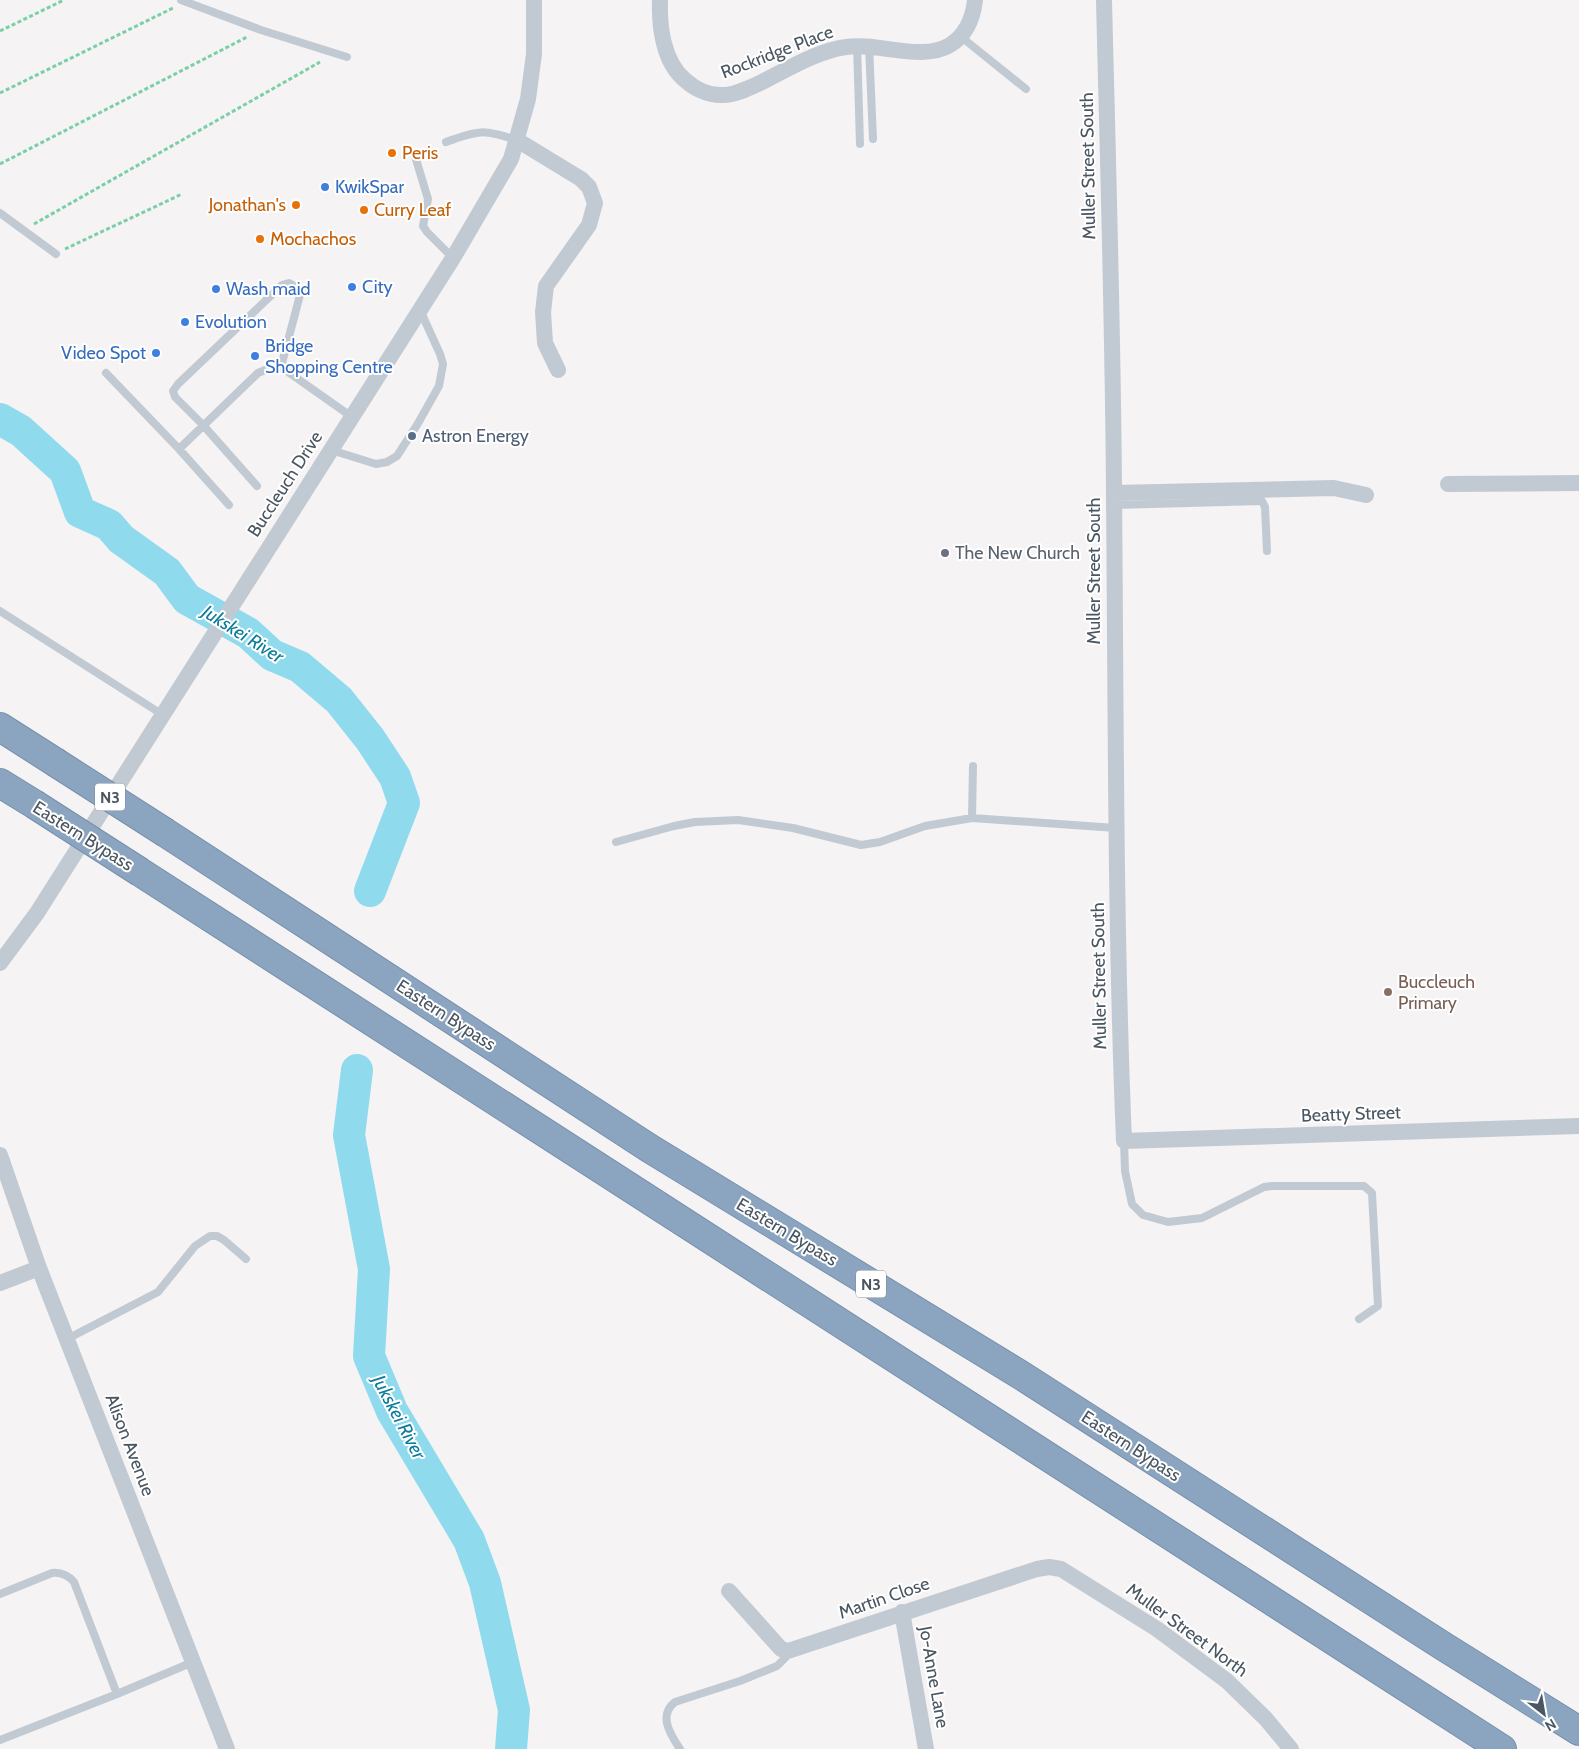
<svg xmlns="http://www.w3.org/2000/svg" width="1579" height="1749" viewBox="0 0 1579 1749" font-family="Cabin,sans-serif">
<rect width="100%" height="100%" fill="#f5f3f3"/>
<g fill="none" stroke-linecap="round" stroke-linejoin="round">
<path stroke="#90daee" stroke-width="32" d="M0 419 21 431 65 471 80 512 109 525 121 539 167 572 187 599 248 633 272 655 300 667 339 700 370 739 395 777 404 803 370 891
M357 1070 349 1135 374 1269 369 1356 392 1411 469 1540 485 1583 514 1710 511 1749"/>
<defs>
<path id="highway" d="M0 727 55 762
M0 783 34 804
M166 833 649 1148 1024 1377 1443 1646 1579 1731
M140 872 1502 1749"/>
</defs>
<use href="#highway" stroke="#7690ad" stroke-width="30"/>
<path stroke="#7ad0a6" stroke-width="3" stroke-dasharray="4 2.5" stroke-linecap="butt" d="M0 31 64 0
M0 93 173 8
M0 164 247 37
M34 224 320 62
M65 249 182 194"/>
<path stroke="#c1cad2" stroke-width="8" d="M181 0 261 30 347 57
M960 36 1026 89
M869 45 873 139
M857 46 860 144
M446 142C480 129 483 130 517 140
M415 156 428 199 423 226 427 232 453 258
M0 213 56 254
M106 373 179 449
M331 450 376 464 387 462 397 456 417 425 439 386 443 364 440 354 420 310
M257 486 203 425 175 397 173 391 178 384 282 285 289 283 296 287 300 295 281 367
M229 505 179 449 258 373 272 367H281L352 417
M1114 505 1262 501 1265 507 1267 551
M0 611 163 715
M972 818 973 766
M616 842 674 826 695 822 738 820 793 828 861 845 880 842 925 826 972 818 1116 828
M1124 1141 1125 1171 1132 1204 1143 1215 1168 1222 1202 1218 1264 1187 1272 1186H1364L1372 1193 1378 1306 1359 1319
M67 1339 158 1292 195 1246 210 1236H217L224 1240 246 1259
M0 1594 52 1573C61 1572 68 1575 74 1582L117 1694
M0 1740 117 1694 193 1662
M680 1749C670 1734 658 1715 675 1702L740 1681 777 1666 786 1657 788 1651"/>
<path stroke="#c1cad2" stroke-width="16" d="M660 0C659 26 663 62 685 80 695 89 709 96 723 95 736 95 751 87 762 82 788 69 817 51 846 47 878 42 922 62 950 45 966 35 973 18 975 0
M1104 0C1108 164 1113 329 1114 493 1116 709 1115 925 1124 1141L1579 1126
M517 140 581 179 589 187 595 203 589 225 546 286 543 312 545 343 558 370
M1448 484 1579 483
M1114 493 1334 488 1366 495
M0 963 37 913 453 258 511 159 528 99 534 54V0
M0 1155 39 1268 227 1749
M0 1283 39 1268
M729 1591 781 1649 788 1651 1037 1569 1049 1567 1061 1569 1157 1629 1227 1681 1266 1719 1291 1749
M902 1612 926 1749"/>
<use href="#highway" stroke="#8ba5c1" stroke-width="28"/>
<defs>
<path id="highway-bridge" d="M55 762 166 833
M34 804 140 872"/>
</defs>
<use href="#highway-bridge" stroke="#7690ad" stroke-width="30" stroke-linecap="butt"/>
<use href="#highway-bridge" stroke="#8ba5c1" stroke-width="28"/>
</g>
<g fill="#e8710a" stroke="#fff" stroke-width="2">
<circle cx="392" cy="153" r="5"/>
<circle cx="296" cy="205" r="5"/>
<circle cx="364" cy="210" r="5"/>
<circle cx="260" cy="239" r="5"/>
</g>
<g fill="#3f7fe0" stroke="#fff" stroke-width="2">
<circle cx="325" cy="187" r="5"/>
<circle cx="352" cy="287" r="5"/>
<circle cx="216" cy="289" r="5"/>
<circle cx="185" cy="322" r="5"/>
<circle cx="156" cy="353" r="5"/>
<circle cx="255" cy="356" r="5"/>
</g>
<circle fill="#5c6f8a" stroke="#fff" stroke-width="2" cx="412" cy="436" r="5"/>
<circle fill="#6b7280" stroke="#fff" stroke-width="2" cx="945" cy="553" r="5"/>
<circle fill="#8d6e63" stroke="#fff" stroke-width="2" cx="1388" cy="992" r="5"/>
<g text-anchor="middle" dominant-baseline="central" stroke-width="4" stroke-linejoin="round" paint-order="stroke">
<g fill="#fff" stroke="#808990" stroke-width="1">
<rect x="95" y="783.5" width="30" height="27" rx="4"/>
<rect x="856" y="1270.5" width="30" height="27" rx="4"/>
</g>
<g font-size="16" font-weight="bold" fill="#4a5661">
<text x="110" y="797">N3</text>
<text x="871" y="1284">N3</text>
</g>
<g font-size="18" fill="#4a5661" stroke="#fff">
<text transform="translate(777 52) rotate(-21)">Rockridge Place</text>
<text transform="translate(1088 166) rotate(-91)">Muller Street South</text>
<text transform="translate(285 484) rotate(-57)">Buccleuch Drive</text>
<text transform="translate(1094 571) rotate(-90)">Muller Street South</text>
<text transform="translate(83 836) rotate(32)">Eastern Bypass</text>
<text transform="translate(1099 976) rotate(-91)">Muller Street South</text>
<text transform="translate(446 1015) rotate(33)">Eastern Bypass</text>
<text transform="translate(1351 1114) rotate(-2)">Beatty Street</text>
<text transform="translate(787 1232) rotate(31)">Eastern Bypass</text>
<text transform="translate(130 1445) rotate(69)">Alison Avenue</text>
<text transform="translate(1131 1446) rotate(33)">Eastern Bypass</text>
<text transform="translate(884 1598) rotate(-19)">Martin Close</text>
<text transform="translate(1187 1630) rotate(36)">Muller Street North</text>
<text transform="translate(934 1677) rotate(80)">Jo-Anne Lane</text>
</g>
<g font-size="18" fill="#c56008" stroke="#fff" text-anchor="start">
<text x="402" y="153">Peris</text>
<text x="286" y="205" text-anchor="end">Jonathan's</text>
<text x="374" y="210">Curry Leaf</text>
<text x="270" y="239">Mochachos</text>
</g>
<g font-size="18" fill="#366cbe" stroke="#fff" text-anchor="start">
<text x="335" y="187">KwikSpar</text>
<text x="362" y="287">City</text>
<text x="226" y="289">Wash maid</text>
<text x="195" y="322">Evolution</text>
<text x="265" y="346">Bridge<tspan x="265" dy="21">Shopping Centre</tspan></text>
<text x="146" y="353" text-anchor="end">Video Spot</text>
</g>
<g font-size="18" fill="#4e5e75" stroke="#fff" text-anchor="start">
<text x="422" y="436">Astron Energy</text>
</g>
<g font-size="18" fill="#5b616d" stroke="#fff" text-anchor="start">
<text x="955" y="553">The New Church</text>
</g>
<g font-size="18" fill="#785e54" stroke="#fff" text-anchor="start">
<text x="1398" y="982">Buccleuch<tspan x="1398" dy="21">Primary</tspan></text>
</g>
<g font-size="19" font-style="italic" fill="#0c7c9b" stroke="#fff">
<text transform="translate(243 634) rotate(32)">Jukskei River</text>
<text transform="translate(399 1417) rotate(62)">Jukskei River</text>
</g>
</g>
<g transform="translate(1544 1714) rotate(149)" stroke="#ffffff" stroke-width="4" paint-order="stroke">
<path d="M0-4L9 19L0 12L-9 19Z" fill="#4a5661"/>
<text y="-8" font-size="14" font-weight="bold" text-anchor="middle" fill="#4a5661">N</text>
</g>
</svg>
